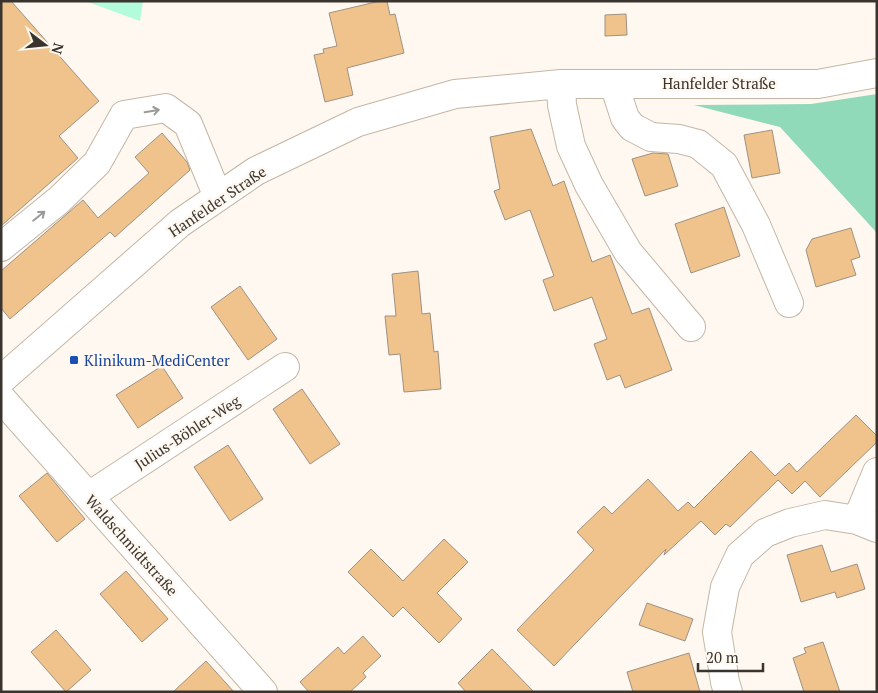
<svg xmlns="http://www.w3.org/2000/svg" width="878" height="693" viewBox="0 0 878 693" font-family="'PT Serif',serif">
<rect width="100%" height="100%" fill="#fef8f1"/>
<path fill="#b3fcdb" d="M85 1H143L140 21Z"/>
<path fill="#90dab9" d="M877 94V233L780 127 694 105 811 104Z"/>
<path fill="#f0c38d" stroke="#9f9181" d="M1 1H11L99 101 59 136 78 158 1 226Z
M380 1H387L390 15 395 14 404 53 347 68 353 95 325 102 314 55 324 53 323 49 337 46 329 13Z
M626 14 627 35 605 36V15Z
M531 129 553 186 564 181 592 262 610 255 632 314 649 308 672 370 625 388 620 375 607 380 594 344 607 339 592 297 554 311 543 280 554 276 530 210 505 220 494 191 500 189 490 137Z
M772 130 780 173 752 178 744 135Z
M162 133 187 162 190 170 115 237 110 232 10 319 1 308V271L83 200 98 218 149 173 135 157Z
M653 153 668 154 678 186 645 196 632 159Z
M724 207 740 256 691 273 675 224Z
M851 228 860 257 851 260 856 275 816 287 806 250 812 239Z
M418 271 422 314 430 313 434 352 438 351 441 389 404 392 400 354 389 355 385 316H396L392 274Z
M240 286 277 339 248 360 211 307Z
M162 366 183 398 138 428 116 395Z
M302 389 340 444 310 464 273 409Z
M856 415 877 436V442L820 497 805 481 792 494 778 480 730 527 726 524 715 535 701 521 664 555 666 549 554 666 517 630 594 550 577 532 604 506 612 514 648 479 678 511 688 502 694 508 751 451 775 476 789 463 797 472Z
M228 445 263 499 230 521 194 467Z
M47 473 85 519 57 542 19 496Z
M444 539 468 562 437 593 462 619 439 643 403 607 393 617 348 572 371 549 403 581Z
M822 545 831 572 857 564 865 589 837 598 835 592 801 602 787 555Z
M126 571 168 619 142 642 100 594Z
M647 603 693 619 685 641 639 625Z
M56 630 91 670 66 692 31 652Z
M363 636 381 656 363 673 366 677 350 692H309L300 682 338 647 344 654Z
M823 642 840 692H804L793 658 806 653 804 648Z
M492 649 493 650 534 692H466L458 683Z
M689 653 700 692H633L627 672Z
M206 661 234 692H173Z"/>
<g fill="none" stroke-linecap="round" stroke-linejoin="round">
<defs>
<path id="minor" d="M561 84 562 105 571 146 589 185 628 252 691 327
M614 84 625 118 632 127 651 137 679 139 698 144 724 165 756 225 789 303
M1 247 59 200 97 163 124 115 166 108 188 124 218 197
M1 380 180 223 256 171 358 122 455 94 561 84H818L877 73
M1 398 263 692
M89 496 285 367
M857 520 877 472
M728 692 725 682 717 632 725 587 740 555 765 533 790 523 825 515 857 520 877 528"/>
</defs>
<use href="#minor" stroke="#c4b6a5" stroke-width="30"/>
<use href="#minor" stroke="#fff" stroke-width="28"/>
</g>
<defs><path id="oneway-shaft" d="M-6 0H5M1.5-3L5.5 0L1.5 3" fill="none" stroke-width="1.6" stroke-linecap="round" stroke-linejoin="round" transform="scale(1.25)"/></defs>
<g stroke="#9c9a96">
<use href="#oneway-shaft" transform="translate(152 111) rotate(-9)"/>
<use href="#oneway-shaft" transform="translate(39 216) rotate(-39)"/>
</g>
<rect fill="#1a4fb4" stroke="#fef8f1" stroke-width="2" x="69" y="355" width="10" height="10" rx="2.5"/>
<g text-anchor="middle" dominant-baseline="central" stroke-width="5" stroke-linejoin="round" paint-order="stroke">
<g font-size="15" fill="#3a342e" stroke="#fef8f1">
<text x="719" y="83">Hanfelder Straße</text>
<text transform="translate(217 201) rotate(-34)">Hanfelder Straße</text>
<text transform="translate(187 432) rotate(-33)">Julius-Böhler-Weg</text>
<text transform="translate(132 545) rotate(48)">Waldschmidtstraße</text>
</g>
<g font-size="15" fill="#164399" stroke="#fef8f1" text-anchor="start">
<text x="84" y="360">Klinikum-MediCenter</text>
</g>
</g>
<rect width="878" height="693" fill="none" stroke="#3a342e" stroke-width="5"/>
<g transform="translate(45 45) rotate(106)" stroke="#fef8f1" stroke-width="4" paint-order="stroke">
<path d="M0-4L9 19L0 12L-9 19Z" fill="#3a342e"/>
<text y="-8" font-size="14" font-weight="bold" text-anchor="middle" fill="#3a342e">N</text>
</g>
<path d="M698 663v8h65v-8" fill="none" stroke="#3a342e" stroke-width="2.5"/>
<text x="706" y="663" font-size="15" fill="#3a342e" stroke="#fef8f1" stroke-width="4" paint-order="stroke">20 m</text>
</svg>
